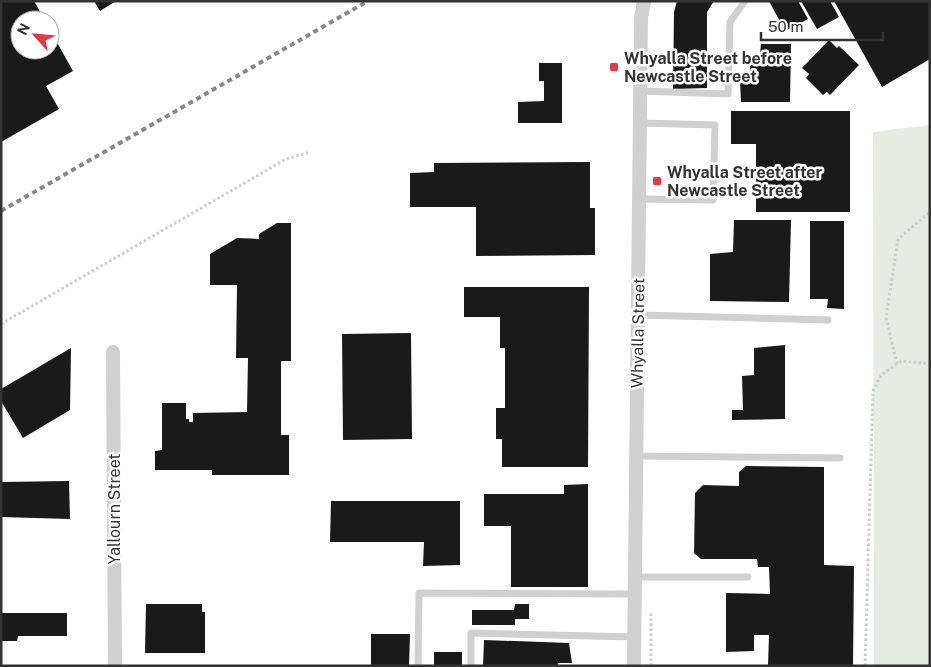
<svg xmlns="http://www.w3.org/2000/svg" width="931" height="667" viewBox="0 0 931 667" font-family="'Public Sans',sans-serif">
<rect width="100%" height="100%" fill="#fff"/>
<path fill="#e6ecdf" d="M930 125V666H874L873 132Z"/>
<path fill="#1a1a1a" d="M1 1H34L45 20H20V50H50V30L73 71 46 86 59 109 1 142Z
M94 1H116L100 11Z
M677 1H714L707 12V88L673 89 674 12Z
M769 1H798L808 19 785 31Z
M801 1H830L839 17 817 29Z
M834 1H930V59L882 87Z
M829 40 837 48 839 46 859 65 830 95 827 92 823 95 806 78 809 74 802 68Z
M761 44H791L790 102H741L740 82 750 81V62L759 63Z
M539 63H562V123H518V102L544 101V81H539Z
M731 111H850V212H756V144H731Z
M590 162V208H595V255L476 256V207H410V173L434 172V163Z
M734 220H791L789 302 710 301V254L733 252Z
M810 221H844V309L827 308 828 299H810Z
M277 223H291V361H281V435H289V475H212V470H155V451L162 450V403H186V419H189V422H193V413L247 412 248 358H236L237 285H210V254L237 238 259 239V234Z
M464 287H589L588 467H502V439H496V408H505V348H500V317H464Z
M411 333 412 439 343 440 342 334Z
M785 345V419L732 420V410H743L742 376 754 375V348Z
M71 348 70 410 23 438 1 401V389Z
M746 466 824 467V565L854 566 853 666H768L769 635H754V651L726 652V593L770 594 769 567H758L757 559H701L694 553 695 493 703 485 739 486V472Z
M69 481 70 519 1 517V482Z
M588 484V587H511V526H484V494H564V485Z
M331 501H460V565L423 566 424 542H330Z
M146 604H202V612H205V653H145Z
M515 604H529V619H515V625H472V610H514Z
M1 613H67V636H18L17 641H1Z
M371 634H410L409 666H371Z
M484 640 569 643 572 663H558V666H483Z
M434 652H462V666H434Z"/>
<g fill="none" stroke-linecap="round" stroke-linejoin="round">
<path stroke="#cdcdcd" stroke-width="3" stroke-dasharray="2.5 2.5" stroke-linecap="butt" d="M1 324 286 159 310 152
M897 364 886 318 898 239 930 212
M651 666V611
M865 666 873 391 881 375 901 361 930 364"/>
<path stroke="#d0d0d0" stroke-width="7" d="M641 91 728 94 730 22 745 1
M639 199 713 200 715 125 640 123
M638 315 828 320
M636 456 840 458
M635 577H748
M418 666 419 593 635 594
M471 666V633L634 637"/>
<path stroke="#d0d0d0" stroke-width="14" d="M113 352 115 666
M634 666 641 18 644 1"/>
<path stroke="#888" stroke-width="4" stroke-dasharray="5 4" stroke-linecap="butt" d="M1 211 368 1"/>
</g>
<g fill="#e63946" stroke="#fff" stroke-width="2">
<rect x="609" y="62" width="10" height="10" rx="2.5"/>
<rect x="652" y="176" width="10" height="10" rx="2.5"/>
</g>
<g text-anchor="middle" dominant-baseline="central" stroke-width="5" stroke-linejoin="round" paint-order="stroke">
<g font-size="16" font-weight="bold" fill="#333" stroke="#fff" text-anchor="start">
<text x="624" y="58">Whyalla Street before<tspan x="624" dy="18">Newcastle Street</tspan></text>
<text x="667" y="172">Whyalla Street after<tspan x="667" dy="18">Newcastle Street</tspan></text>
</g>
<g font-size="16" fill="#333" stroke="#fff">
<text transform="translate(638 333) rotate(-89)">Whyalla Street</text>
<text transform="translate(114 509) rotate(-90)">Yallourn Street</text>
</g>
</g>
<rect width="931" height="667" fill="none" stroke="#333333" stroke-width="5"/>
<g transform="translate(35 35) rotate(297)"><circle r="24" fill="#ffffff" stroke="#adadad"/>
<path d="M0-4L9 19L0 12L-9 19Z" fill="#e63946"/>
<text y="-8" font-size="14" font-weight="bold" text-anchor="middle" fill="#333333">N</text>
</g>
<path d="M761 32v8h122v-8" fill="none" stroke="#333333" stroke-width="2.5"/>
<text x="768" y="32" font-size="15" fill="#333333" stroke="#ffffff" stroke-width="4" paint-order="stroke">50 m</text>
</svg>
